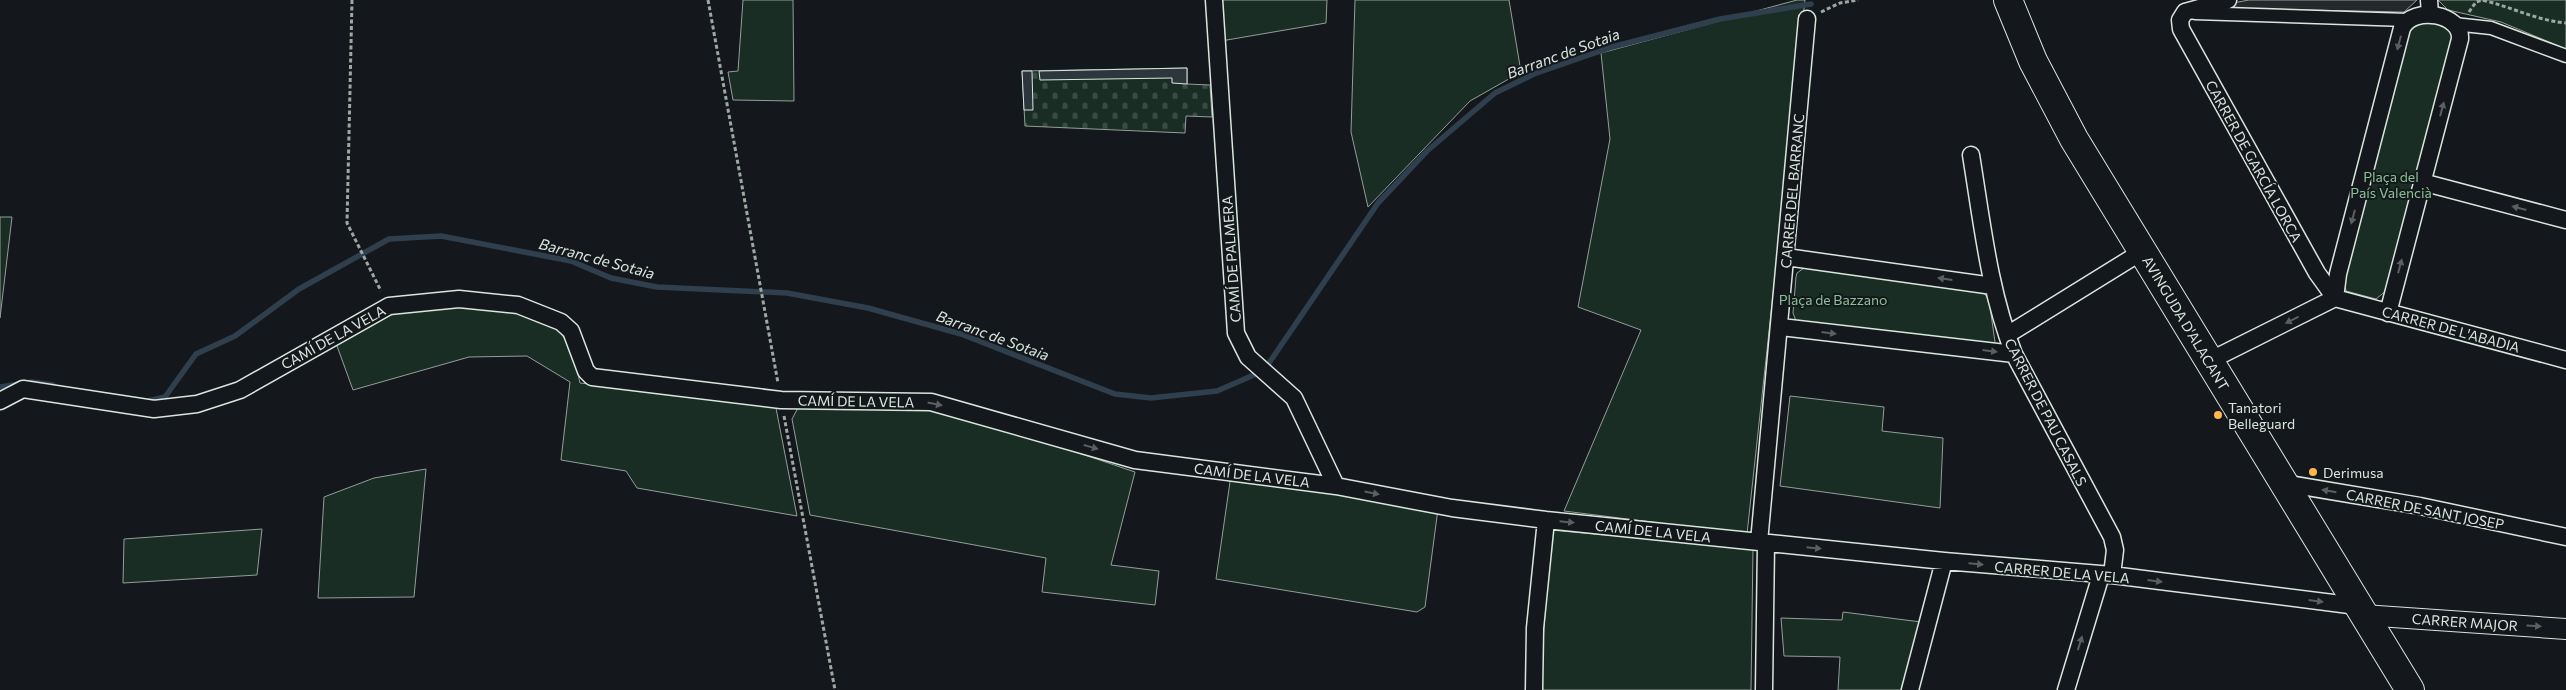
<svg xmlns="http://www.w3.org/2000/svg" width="2566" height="690" viewBox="0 0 2566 690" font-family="Commissioner,sans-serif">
<defs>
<pattern id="cemetery-stones" width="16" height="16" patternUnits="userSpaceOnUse" patternTransform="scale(1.25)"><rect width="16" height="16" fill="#1a2d24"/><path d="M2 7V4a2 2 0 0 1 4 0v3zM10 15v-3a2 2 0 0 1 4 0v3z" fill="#3b4b43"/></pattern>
</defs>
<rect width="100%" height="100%" fill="#14181c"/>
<path fill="#1a2d24" stroke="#939e99" d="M743 0H793L794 101 733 100 728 72 738 71Z
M1219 0H1327L1326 23 1221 41Z
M1355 0H1509L1521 72 1470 101 1368 207 1351 132Z
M1797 0H1805L1747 534 1564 511 1641 330 1578 307 1610 139 1601 53Z
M2438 0H2566V49L2501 22 2448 10Z
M2418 22 2443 24 2451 32 2452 38 2387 290 2376 299 2346 291 2344 278 2409 28Z
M0 217H12L0 318Z
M1804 268 1983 292 1989 300 1995 342 1992 344 1796 321 1793 313 1796 277 1797 273Z
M476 304C542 312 564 312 580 383L775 403 797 516 637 488 626 471 561 460 570 382 527 356 469 357 353 390 333 335 400 312Z
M1790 396 1884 407 1882 431 1943 438 1940 508 1780 486Z
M920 405 978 419 1135 472 1111 565 1159 571 1155 605 1042 592 1046 558 810 515 792 419 799 406Z
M426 469 414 597 318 598 324 497 374 478Z
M1231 475 1438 509 1425 607 1417 612 1216 579Z
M262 529 257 575 123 583 124 539Z
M1550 530 1753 548 1751 690H1540Z
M1843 612 1921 622 1901 690H1838L1840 657 1784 656 1781 618 1842 620Z"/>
<path fill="url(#cemetery-stones)" stroke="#939e99" d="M1187 68V84L1210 85 1212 117 1186 116 1185 133 1025 126 1022 71Z"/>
<path fill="#24282b" stroke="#939e99" d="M2249 0H2417L2404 12 2206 8Z"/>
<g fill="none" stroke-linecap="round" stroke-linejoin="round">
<path stroke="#2f3f4d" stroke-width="5.5" d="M1269 363 1378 203 1427 151 1495 93 1534 74 1612 47 1720 19 1811 4
M0 387 32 382 53 385
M148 401 165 397 196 354 235 336 299 289 389 239 441 236 571 261 611 278 657 287 787 293 868 308 961 334 1115 394 1151 398 1217 391 1256 374"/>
</g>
<path fill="#2c363c" stroke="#d8e6dc" d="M1187 68V84L1172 83V78L1040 80 1039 71Z
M1022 71H1032L1033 110H1024Z"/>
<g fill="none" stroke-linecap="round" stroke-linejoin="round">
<defs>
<path id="pedestrian" d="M2195 13 2407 20
M2454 24 2491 28 2566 56"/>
<path id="minor" d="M1214 0 1236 333 1248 357 1294 398 1336 486
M2228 0 2185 12 2180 20 2181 29 2317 273 2335 298
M2429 0 2430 15
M1971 155C1982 222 1989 291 2014 354L2112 537 2115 550 2112 575
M2422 182 2566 220
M1786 257 1993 286
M2335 298 2338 274 2402 28C2414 5 2462 14 2460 39L2388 313
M2335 298 2566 360
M1781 327 2014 354
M2007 335 2143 251
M2209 361 2335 298
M0 401 23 389 154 409 197 404 240 390 389 306 459 299 518 305 561 322 571 331 586 371 592 377 781 400 931 402 1135 460 1336 486 1452 508 1546 520 1944 561 2112 575 2357 606
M2283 483 2420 506 2566 537
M1759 542 1807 19
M1534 690 1535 628 1546 520
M1764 690 1766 543
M1910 690 1944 561
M2066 690 2101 575"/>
<path id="tertiary" d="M2363 615 2566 629"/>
<path id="trunk" d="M2008 0 2033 61 2074 139 2410 690"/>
</defs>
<use href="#pedestrian" stroke="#d8e6dc" stroke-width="15"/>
<use href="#minor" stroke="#d8e6dc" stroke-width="19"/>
<use href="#tertiary" stroke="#d8e6dc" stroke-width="22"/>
<use href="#trunk" stroke="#d8e6dc" stroke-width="30"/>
<path stroke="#9da8a2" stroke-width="3" stroke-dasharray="4 2.5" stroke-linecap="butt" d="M352 0 347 223 381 291
M708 0 778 383
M1821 12 1840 3 1858 0
M2469 12 2476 2 2482 0C2512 7 2535 20 2566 23
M784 416 835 690"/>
<use href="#pedestrian" stroke="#14181c" stroke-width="12"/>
<use href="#minor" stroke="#14181c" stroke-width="16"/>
<use href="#tertiary" stroke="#14181c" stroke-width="20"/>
<use href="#trunk" stroke="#14181c" stroke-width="28"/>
</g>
<defs><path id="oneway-solid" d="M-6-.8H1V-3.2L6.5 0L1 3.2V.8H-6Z" transform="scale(1.25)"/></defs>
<g fill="#59605f">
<use href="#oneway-solid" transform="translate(2399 43) rotate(105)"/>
<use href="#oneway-solid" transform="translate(2442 109) rotate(-75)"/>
<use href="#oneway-solid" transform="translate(2519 208) rotate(-165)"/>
<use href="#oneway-solid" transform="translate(2353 217) rotate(105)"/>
<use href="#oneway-solid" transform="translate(2400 266) rotate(-75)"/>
<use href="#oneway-solid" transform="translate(1945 279) rotate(-172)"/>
<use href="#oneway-solid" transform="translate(2292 320) rotate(153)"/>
<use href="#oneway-solid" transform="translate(1829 333) rotate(7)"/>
<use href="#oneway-solid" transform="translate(1990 351) rotate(7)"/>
<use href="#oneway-solid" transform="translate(935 404) rotate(11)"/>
<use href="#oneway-solid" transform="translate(1091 447) rotate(16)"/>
<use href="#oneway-solid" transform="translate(2329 491) rotate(-170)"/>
<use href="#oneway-solid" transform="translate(1372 493) rotate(11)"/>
<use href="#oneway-solid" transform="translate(1567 522) rotate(6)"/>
<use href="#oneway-solid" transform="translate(1814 548) rotate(6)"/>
<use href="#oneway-solid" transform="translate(1976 564) rotate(5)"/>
<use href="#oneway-solid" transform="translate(2155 581) rotate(7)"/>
<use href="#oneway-solid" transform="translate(2316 601) rotate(7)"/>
<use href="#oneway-solid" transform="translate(2534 626) rotate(4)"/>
<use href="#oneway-solid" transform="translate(2080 643) rotate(-73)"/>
</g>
<g fill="#ffb74d" stroke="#14181c" stroke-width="2">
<circle cx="2218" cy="415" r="5"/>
<circle cx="2313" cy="472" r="5"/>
</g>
<g text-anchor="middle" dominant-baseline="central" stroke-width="4" stroke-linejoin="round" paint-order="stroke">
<g font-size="14" fill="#d8e6dc" stroke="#14181c">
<text transform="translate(2254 161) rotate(61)">CARRER DE GARCÍA LORCA</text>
<text transform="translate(1792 191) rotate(-85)">CARRER DEL BARRANC</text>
<text transform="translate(1231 259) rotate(-94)">CAMÍ DE PALMERA</text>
<text transform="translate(2186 323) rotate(59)">AVINGUDA D'ALACANT</text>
<text transform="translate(2451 329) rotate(15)">CARRER DE L'ABADIA</text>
<text transform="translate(333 337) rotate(-29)">CAMÍ DE LA VELA</text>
<text transform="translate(856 401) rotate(1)">CAMÍ DE LA VELA</text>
<text transform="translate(2046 412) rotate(63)">CARRER DE PAU CASALS</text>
<text transform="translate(1252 475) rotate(7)">CAMÍ DE LA VELA</text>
<text transform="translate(2425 509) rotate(11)">CARRER DE SANT JOSEP</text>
<text transform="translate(1653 531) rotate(6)">CAMÍ DE LA VELA</text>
<text transform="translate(2062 572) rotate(5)">CARRER DE LA VELA</text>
<text transform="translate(2465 622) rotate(4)">CARRER MAJOR</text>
</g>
<g font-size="14" fill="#8ac095" stroke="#14181c">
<text x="2391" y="176">Plaça del<tspan x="2391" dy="16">País Valencià</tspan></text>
<text x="1833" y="299">Plaça de Bazzano</text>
</g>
<g font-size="14" fill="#d8e6dc" stroke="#14181c" text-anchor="start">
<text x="2228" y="407">Tanatori<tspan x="2228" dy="16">Belleguard</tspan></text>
<text x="2323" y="472">Derimusa</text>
</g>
<g font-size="15" font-style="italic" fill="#d8e6dc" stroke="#14181c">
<text transform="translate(1563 53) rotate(-20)">Barranc de Sotaia</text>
<text transform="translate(597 258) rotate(15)">Barranc de Sotaia</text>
<text transform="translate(993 335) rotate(20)">Barranc de Sotaia</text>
</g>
</g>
</svg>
